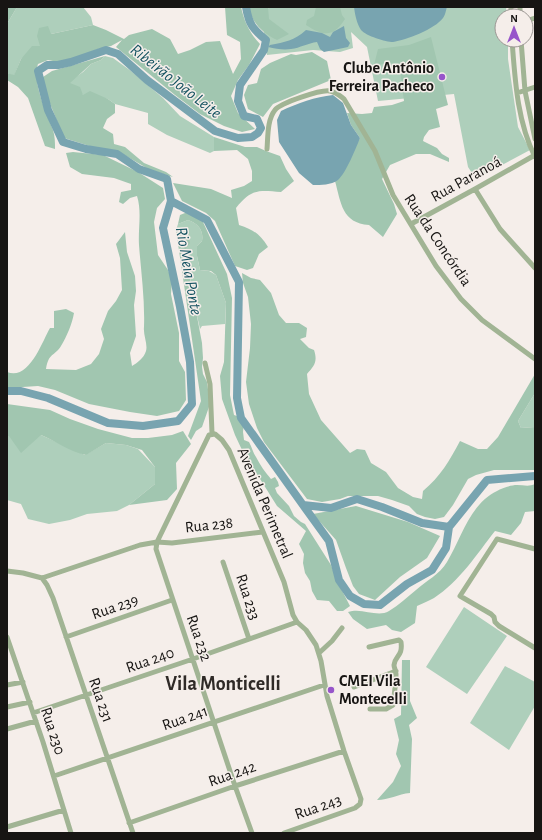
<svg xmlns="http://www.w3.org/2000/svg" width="542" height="840" viewBox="0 0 542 840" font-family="'Alegreya Sans',sans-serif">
<rect width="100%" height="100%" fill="#f5eeea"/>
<path fill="#aecfbb" d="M17 7H83L91 17 93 25 51 34 40 46 21 59 14 76 7 73V24Z
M269 7H506L507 16H502V40H508V59L518 127 530 150 476 179 468 167 454 94 378 101 367 47 351 32 353 48 340 52 313 50 267 55 262 18Z
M105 56 113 58 131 71 163 98 180 116 214 137V151L210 153 167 135 148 124V113L115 104 108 99 83 95 67 83 83 72 91 64 101 60Z
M188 220C198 223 204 231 202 241L197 246V256L200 270 209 271 216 275 226 303 225 324 202 326 200 329 193 298 190 277 186 266 185 250 187 246 185 234 179 236 176 230 178 224Z
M535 393V427L521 428 518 421Z
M41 435 85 455 106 443 126 445 138 449 155 467V484L129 505 117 511 87 514 70 520 49 524 28 519 21 504 7 500V436Z
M464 607 507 636 467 694 426 667Z
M505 666 535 682V706L509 750 470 723Z"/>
<path fill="#a1c6b0" d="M7 7H17L7 24Z
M225 7H241C244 21 250 34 260 44L249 65 238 80 231 96 238 113 255 129 242 132 224 126 200 114 175 95 116 47 122 40 111 46 98 49 73 59 58 62 48 60 38 64C32 82 46 112 53 130 55 136 55 143 55 149L45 146 28 98 18 87 7 80V73L14 75 21 59 32 46H40L37 36 39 28 48 26 51 34 93 25 106 30 124 39 129 35 152 29 170 39 178 54 190 50 206 42 220 41 233 74 241 59 240 42 227 35Z
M249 7H268L269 19 289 34 277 40C263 33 252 24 249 7Z
M316 7H340L342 15 345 19C333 38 323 36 306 25L307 20 314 16Z
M431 37 448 105 436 109 440 127 429 130 424 137 423 141 437 148 442 154 449 158V162L430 154H416L390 165 382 179 394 204 397 214 383 237 369 225C342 223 341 203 335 181L360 138 351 125 347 113 362 114 372 113 374 107 392 105 404 101 400 70 395 63 374 65 378 49 409 45Z
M312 52 327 61 331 80 273 104 263 117 248 109 244 95 248 85 257 83 261 69 270 63 291 54 296 55Z
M105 56 101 60 91 64 70 83 80 87 83 95 90 91 108 99 115 104V113L107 119 103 128 113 134 114 144 125 147 144 163 166 172 173 177 150 170 121 153 96 148 64 138 40 79 52 71Z
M214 137 245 147H257L266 151 280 156 286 169 294 181 281 192C258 190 251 189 236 208L239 225C254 230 260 234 268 247L259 254 253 268 247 270 235 266 215 221 206 213 182 201 173 183 211 189 232 198 231 190 244 186 252 181V171L248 159 237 150 214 151Z
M73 152 103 155 138 172 163 188 165 199 157 208 154 222 158 255 168 270 172 281 171 294 179 333V361L185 372 186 400 179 411 157 416 130 412 89 404 55 390 38 386 7 388V372C29 381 42 342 50 328H54V311L66 309 74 313C72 324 67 336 61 346 54 357 49 352 46 369L76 370 91 364 99 354 104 339 101 329 108 311 116 301 122 290 120 258 116 244 125 232 127 252 135 276 136 291 134 305 136 336 130 353 132 366C137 363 144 358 146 351 148 344 143 335 144 327 145 299 141 272 139 245 138 228 142 212 137 196L130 198 123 204 119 202 121 192 131 190V184L114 178 82 174 70 167 66 153Z
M190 211 203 222 227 274 232 298 230 395 234 415 237 416 244 422 243 432 244 440 249 442C252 447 253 453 256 457 260 465 265 472 271 479L275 477 278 482 279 486 275 488 277 493 289 506 294 516 301 522 305 524 331 565 337 581 350 606 343 611H337L329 601 317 600 312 591 310 581 305 573 303 563 304 554 299 544 306 531 277 506 242 450 235 435 222 399 220 376 224 362 226 303 216 275 211 271 200 270 197 256V246L202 241C204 231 198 223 188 220L178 224 180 215Z
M176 230 179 236 188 235 190 243 185 250 186 266 190 279 202 343 203 358 202 367 203 374 207 382 210 404 202 427 196 431 191 440 188 436 201 401Z
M242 273 251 278 260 280 271 293 279 315 286 323H299L307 328 306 337 300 339 309 348 314 350C318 362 314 366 307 374L309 394 321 420 350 453 357 449 365 450 371 463 386 472 398 488 413 497 422 499 423 491C440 477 450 460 460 441L478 449H487L498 437 535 374V393L518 421 521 428 535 427V470H494L476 475 468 479 453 505 444 517 435 519 425 517 417 514 409 506 392 500 378 496H348L340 499 322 502 307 499 264 442 257 428 249 404 246 382 250 348 251 324 248 297 243 283Z
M7 404 50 410 70 419 98 429 132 438H148L172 435 183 431 191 444 176 463 177 489 167 500 129 505 155 484V467L142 450 126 445 106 443 86 455C70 452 56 441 41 435L21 453 9 436H7Z
M535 484V511L525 512 521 523 511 535 495 531C477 554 459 582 434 598 429 601 423 603 417 606L415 623 401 632 392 630 386 625 367 629 353 619 348 612C362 607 377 618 389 611 399 605 407 597 416 590 426 581 440 574 447 562 462 537 469 505 497 491 502 488 511 485 517 485 523 485 529 487 535 484Z
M356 506 408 522 440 536 427 558 400 577 375 600 359 594 353 586 346 568 336 540 313 514Z
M402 660H410V701L417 718 409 725 412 739 410 793C398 794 389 800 377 800L393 782 401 766 396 754 399 740 394 719 401 715Z"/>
<path fill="#78a4b0" d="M354 7H447C446 10 445 16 443 18 435 29 406 40 393 42 386 42 366 36 361 30 357 24 355 15 354 7Z
M344 26 346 38 350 43 348 47 324 52 320 49 317 42C308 43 300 48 291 49 284 50 276 49 268 47L270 45C285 42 294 41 306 30L322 33 330 37 333 32Z
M333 95 343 103 351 125 360 138C356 148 346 173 338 180 331 185 321 185 313 185L299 173 279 142 277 120 281 111C298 103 315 97 333 95Z"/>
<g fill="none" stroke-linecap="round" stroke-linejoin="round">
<path stroke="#78a4b0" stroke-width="8" d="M171 201 207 220 239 282 237 398 241 418 303 505 331 508 357 499 382 507 422 523 449 527 487 480 535 476
M7 391H21L48 398 108 423 143 426 178 421 192 404 190 362 180 307 163 228 171 201 167 179 139 169 117 154 86 149 63 142 48 110 38 71 47 65H58L71 62 106 50 118 54 147 80 215 131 238 138 252 137 258 133 261 128 257 119 244 116 238 101 240 85 264 50 266 40C253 29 249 25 246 7
M303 505 329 541 339 580 350 596 364 604 380 605 407 584 432 570 446 548 449 527"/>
<path stroke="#a1b494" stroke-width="5" d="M511 7V16
M520 16V7
M526 21 535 18
M512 40C515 79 517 121 535 157
M521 40 525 91 535 139
M517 93 535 87
M267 149C268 137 267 120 275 110 280 103 322 89 330 91 336 92 340 96 344 99L375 151 393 195 436 266 461 299 482 320 535 359
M475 189 500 229 535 268
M411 224 475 189 535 155
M205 363 210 384 212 433
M535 549 497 539 460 596 491 614 494 617 495 622 499 626 535 648
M223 562 249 639
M7 571 23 573 42 578 140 545 157 542 209 435 215 434 222 440 229 450 284 582 293 615 297 622 306 630 316 645 321 661 327 696 344 751 361 799 360 804 355 808 284 833
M42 578 47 585 53 598 133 833
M7 637 43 742 71 833
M66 637 172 600
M369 647 399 640 401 642C403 657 395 655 394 665 394 668 396 670 396 674 396 684 394 695 393 705L386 709H370
M319 653 332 641 342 628
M7 685 23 682
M354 687 396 671
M7 707 30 702
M33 713 193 659 297 622
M7 729 36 721
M54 776 324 685
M129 823 235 786 344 751
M7 827 64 810
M252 833 235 786 156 549 157 542 172 543 263 532"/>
</g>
<g fill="#9755ca" stroke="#f5eeea" stroke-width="1.5">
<circle cx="442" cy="77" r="4"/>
<circle cx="331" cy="690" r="4"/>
</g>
<g text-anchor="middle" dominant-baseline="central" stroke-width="3" stroke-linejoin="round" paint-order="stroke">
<g font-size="16" font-weight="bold" fill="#171513" stroke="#f5eeea" text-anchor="end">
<text x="434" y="68">Clube Antônio<tspan x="434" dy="18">Ferreira Pacheco</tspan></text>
<text x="339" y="681" text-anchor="start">CMEI Vila<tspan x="339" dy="18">Montecelli</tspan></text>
</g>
<g font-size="16" fill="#171513" stroke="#f5eeea">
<text transform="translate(466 179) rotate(-29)">Rua Paranoá</text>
<text transform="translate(438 240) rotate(56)">Rua da Concórdia</text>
<text transform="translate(265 503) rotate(67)">Avenida Perimetral</text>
<text transform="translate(209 525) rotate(-6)">Rua 238</text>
<text transform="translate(248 597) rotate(72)">Rua 233</text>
<text transform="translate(115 607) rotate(-19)">Rua 239</text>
<text transform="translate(199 638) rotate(71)">Rua 232</text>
<text transform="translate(150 660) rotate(-19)">Rua 240</text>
<text transform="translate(101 700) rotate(71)">Rua 231</text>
<text transform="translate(185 718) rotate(-19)">Rua 241</text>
<text transform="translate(53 731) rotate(72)">Rua 230</text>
<text transform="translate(232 774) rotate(-19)">Rua 242</text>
<text transform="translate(318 807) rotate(-19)">Rua 243</text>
</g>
<g font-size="17" font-style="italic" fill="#155361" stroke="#f5eeea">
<text transform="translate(176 81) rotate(38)">Ribeirão João Leite</text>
<text transform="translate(189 271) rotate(80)">Rio Meia Ponte</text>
</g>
<g font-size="20" font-weight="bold" fill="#2f2a27" stroke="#f5eeea">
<text x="223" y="684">Vila Monticelli</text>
</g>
</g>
<rect width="542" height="840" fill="none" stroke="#171513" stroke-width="16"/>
<g transform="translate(514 28)"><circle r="19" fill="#f5eeea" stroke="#9c9794"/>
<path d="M0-3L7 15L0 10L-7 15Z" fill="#9755ca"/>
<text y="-6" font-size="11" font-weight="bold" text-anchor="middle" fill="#171513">N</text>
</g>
</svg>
